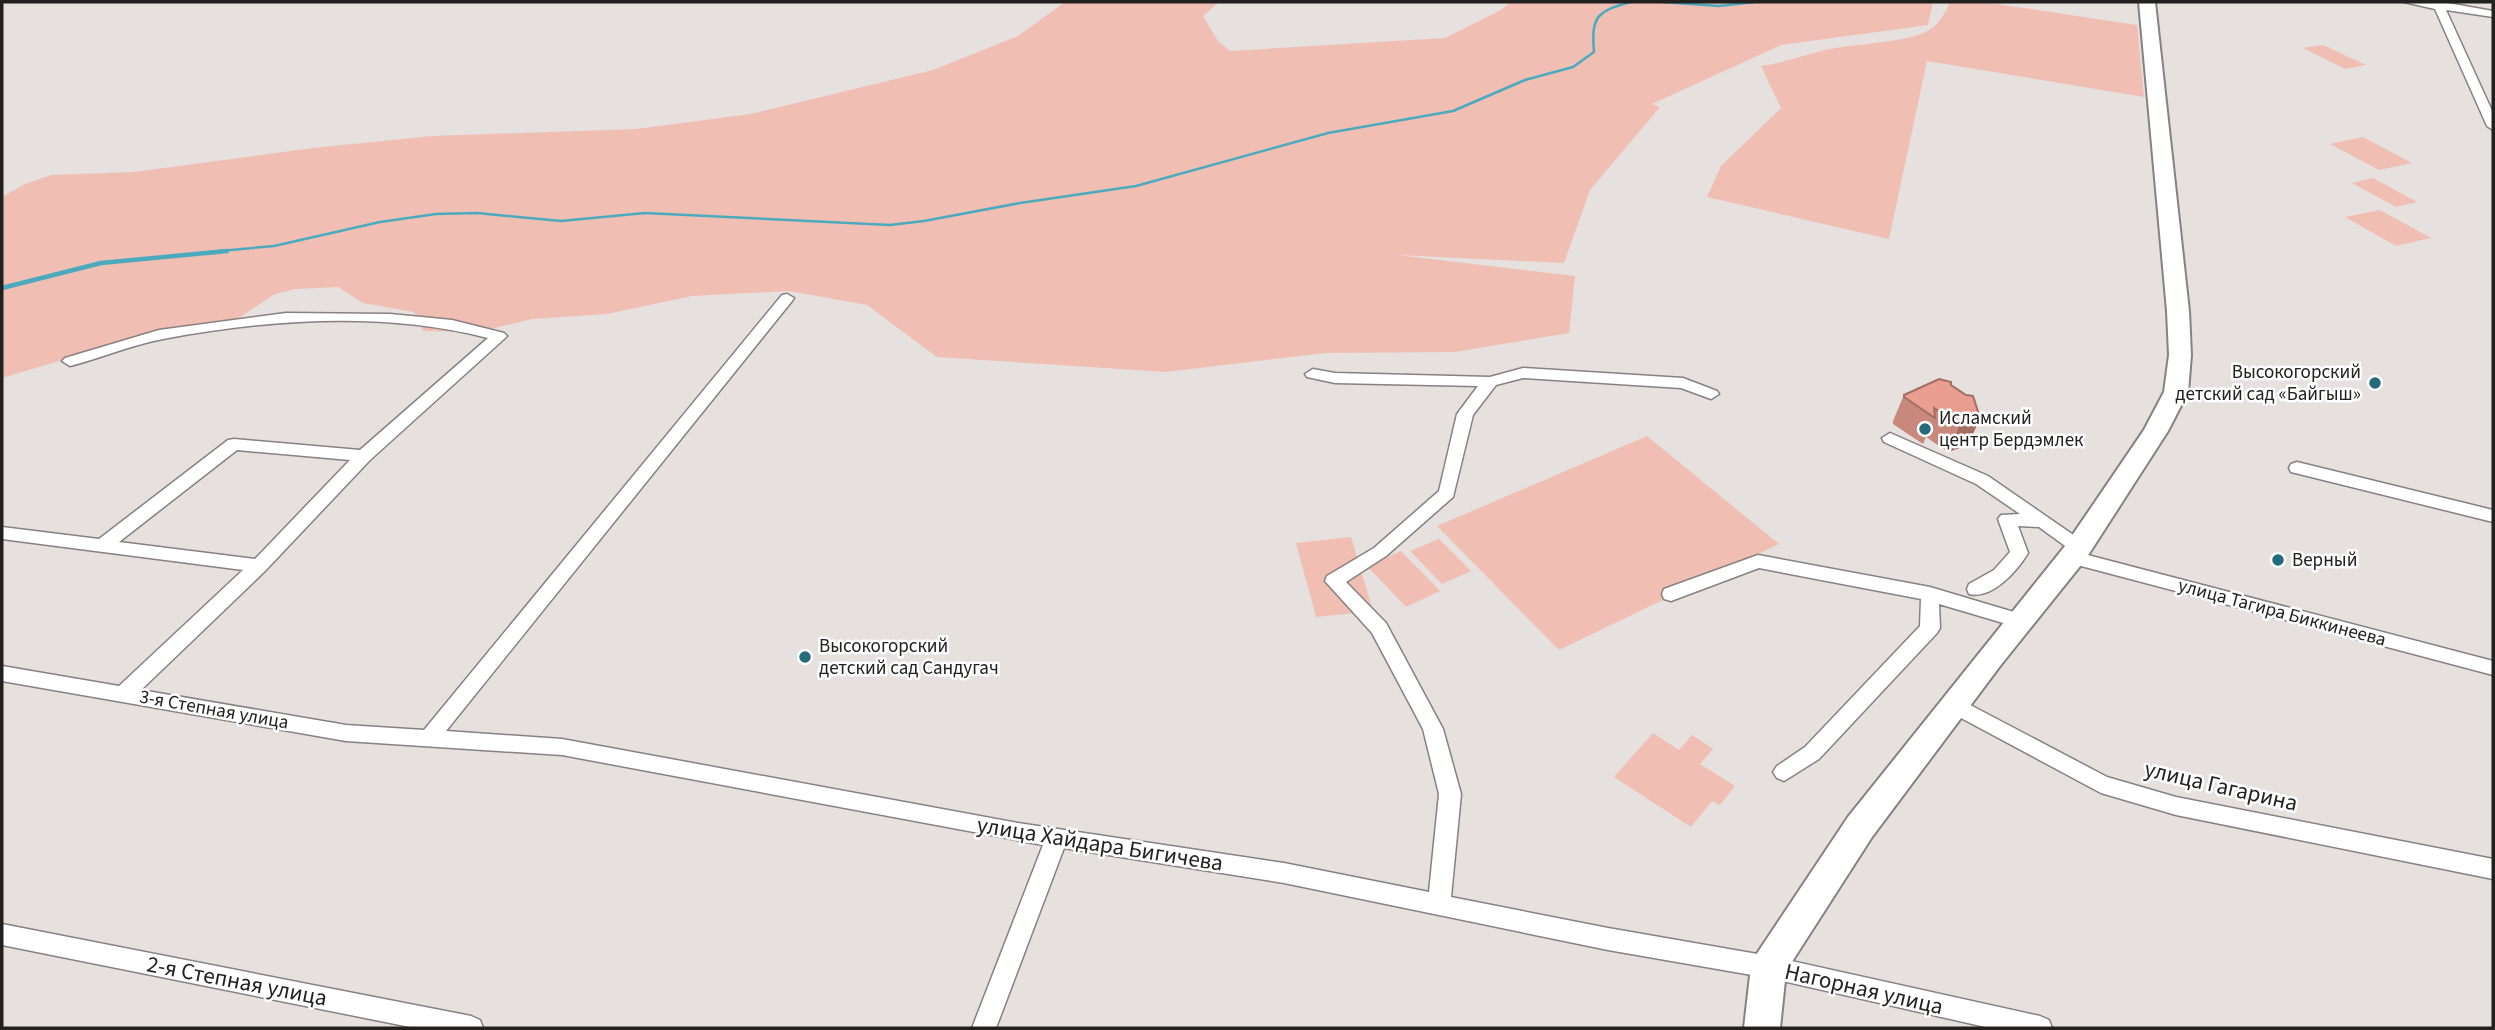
<svg xmlns="http://www.w3.org/2000/svg" width="2495" height="1030" viewBox="0 0 2495 1030" font-family="'Source Sans 3',sans-serif">
<rect width="100%" height="100%" fill="#e6e0df"/>
<path fill="#f1beb4" d="M1065 2H1219L1203 16 1218 41 1230 51 1445 38 1501 10 1511 2H1933L1928 25 1781 45 1652 104 1660 107 1590 190 1564 263 1397 255 1575 276 1569 333 1455 352 1325 353 1166 372 937 357 867 305 789 291 692 296 607 314 532 319 478 332 423 331 414 312 363 303 338 287 295 289 275 294 237 319 199 329 177 326 2 378V197L25 184 52 175 134 172 313 148 432 136 636 129 751 114 933 70 1018 36Z
M1950 2H1983L2137 25 2144 97 1927 61 1889 239 1707 197 1721 166 1781 108 1761 66C1785 63 1806 54 1830 49 1855 44 1913 42 1931 29 1940 22 1946 12 1950 2Z
M2323 45 2366 65 2345 69 2303 48Z
M2363 137 2412 163 2379 170 2330 144Z
M2373 178 2417 202 2396 207 2352 183Z
M2380 210 2431 238 2396 246 2345 217Z
M1647 436 1779 544 1559 650 1437 526Z
M1351 537 1373 611 1316 617 1296 543Z
M1439 539 1471 571 1442 584 1410 551Z
M1401 551 1440 591 1406 607 1367 566Z
M1653 733 1679 750 1692 735 1713 749 1700 764 1735 786 1720 805 1712 801 1691 827 1614 777Z"/>
<g fill="none" stroke-linecap="round" stroke-linejoin="round">
<path stroke="#4caabe" stroke-width="2.5" d="M1662 2 1719 6 1755 2
M209 252 274 246 380 222 436 214 477 213 561 221 645 213 890 225 924 221 1020 203 1136 186 1328 133 1453 111 1525 80 1573 67 1594 52C1591 16 1597 11 1631 2"/>
<path stroke="#4caabe" stroke-width="4.5" d="M2 288 101 263 227 251"/>
<defs>
<path id="street" d="M2404 2H2442L2493 11V17L2446 10 2493 113V130L2487 126 2435 9Z
M787 294 794 298 792 301 446 731 562 739 1018 823 1284 863 1429 892 1439 794 1423 729 1372 633 1325 581 1327 576 1374 548 1439 491 1457 414 1478 386 1335 383 1307 377 1305 374 1313 369 1335 373 1490 377 1523 368 1683 378 1717 391 1719 394 1711 399 1681 388 1523 378 1496 385 1473 415 1453 497 1386 556 1346 582 1386 623 1443 729 1461 794 1451 897 1608 928 1769 956 2040 1016 2049 1020 2052 1028H1990L1769 978 1608 950 1284 883 1064 848 996 1028H972L1043 845 562 755 346 741 2 681V666L119 686 243 570 2 539V527L99 539 228 440 234 439 360 450 488 338C383 311 269 319 163 339 131 345 101 358 70 366L62 361 65 358 159 330 286 313 390 314 452 320 504 333 507 336 504 339 370 460 265 571 141 690 346 725 424 730 782 295ZM237 450 350 460 255 559 119 542Z
M1890 433 1988 476 2085 543 2088 547 2080 553 2493 661V675L2066 562 2063 557 2066 552 2072 551 2039 527 2018 526 2028 553C2018 570 1992 600 1969 594L1967 589 1969 584 1994 570 2010 552 1998 519 2001 515 2020 514 1976 484 1884 442 1882 438Z
M2297 462 2493 510V522L2291 472 2289 468 2291 464Z
M1758 555 1930 587 2027 616 2029 621 2027 626 2020 628 1939 604 1940 628 1937 633 1819 759 1784 781 1777 778 1773 772 1777 766 1805 747 1920 626 1921 599 1759 568 1671 601 1664 599 1662 594 1664 589Z
M1955 697 2107 777 2176 797 2493 859V879L2176 815 2101 793 1948 711 1945 705 1948 699Z
M2 924 471 1016 480 1020 483 1028H415L2 945Z"/>
<path id="secondary" d="M2139 2H2155L2189 311 2191 355 2188 392 2168 431 2085 560 2000 666 1872 837 1786 971 1780 1028H1744L1751 967 1756 955 1848 817 2065 546 2144 430 2164 392 2169 355 2167 311Z"/>
</defs>
<use href="#street" stroke="#878180" stroke-width="3"/>
<use href="#secondary" stroke="#878180" stroke-width="4"/>
<use href="#street" fill="#fff" fill-rule="evenodd"/>
<use href="#secondary" fill="#fff" fill-rule="evenodd"/>
</g>
<path fill="#c8887b" d="M1951 385 1980 418 1968 445 1948 452 1926 437 1923 444 1893 424V421L1904 395Z"/>
<path fill="#a36f64" d="M1980 418 1968 445 1948 452 1960 425Z"/>
<path fill="#e99e8f" stroke="#a36f64" stroke-width="2" d="M1939 379 1951 382V385L1966 395 1973 396 1980 418 1960 425 1934 408 1935 418 1904 397V395Z"/>
<g fill="#256b7a" stroke="#fff" stroke-width="2.5">
<circle cx="2375" cy="383" r="7"/>
<circle cx="1925" cy="429" r="7"/>
<circle cx="2278" cy="560" r="7"/>
<circle cx="805" cy="657" r="7"/>
</g>
<g text-anchor="middle" dominant-baseline="central" stroke-width="5" stroke-linejoin="round" paint-order="stroke">
<g font-size="19" fill="#232020" stroke="#fff" text-anchor="start">
<text x="2361" y="372" text-anchor="end">Высокогорский<tspan x="2361" dy="22">детский сад «Байгыш»</tspan></text>
<text x="1939" y="418">Исламский<tspan x="1939" dy="22">центр Бердэмлек</tspan></text>
<text x="2292" y="560">Верный</text>
<text x="819" y="646">Высокогорский<tspan x="819" dy="22">детский сад Сандугач</tspan></text>
</g>
<g font-size="19" fill="#232020" stroke="#fff">
<text transform="translate(2282 613) rotate(15)">улица Тагира Биккинеева</text>
<text transform="translate(214 710) rotate(10)">3-я Степная улица</text>
</g>
<g font-size="23" fill="#232020" stroke="#fff">
<text transform="translate(2221 786) rotate(13)">улица Гагарина</text>
<text transform="translate(1100 844) rotate(9)">улица Хайдара Бигичева</text>
<text transform="translate(237 981) rotate(11)">2-я Степная улица</text>
<text transform="translate(1864 989) rotate(13)">Нагорная улица</text>
</g>
</g>
<rect width="2495" height="1030" fill="none" stroke="#232020" stroke-width="7"/>
</svg>
